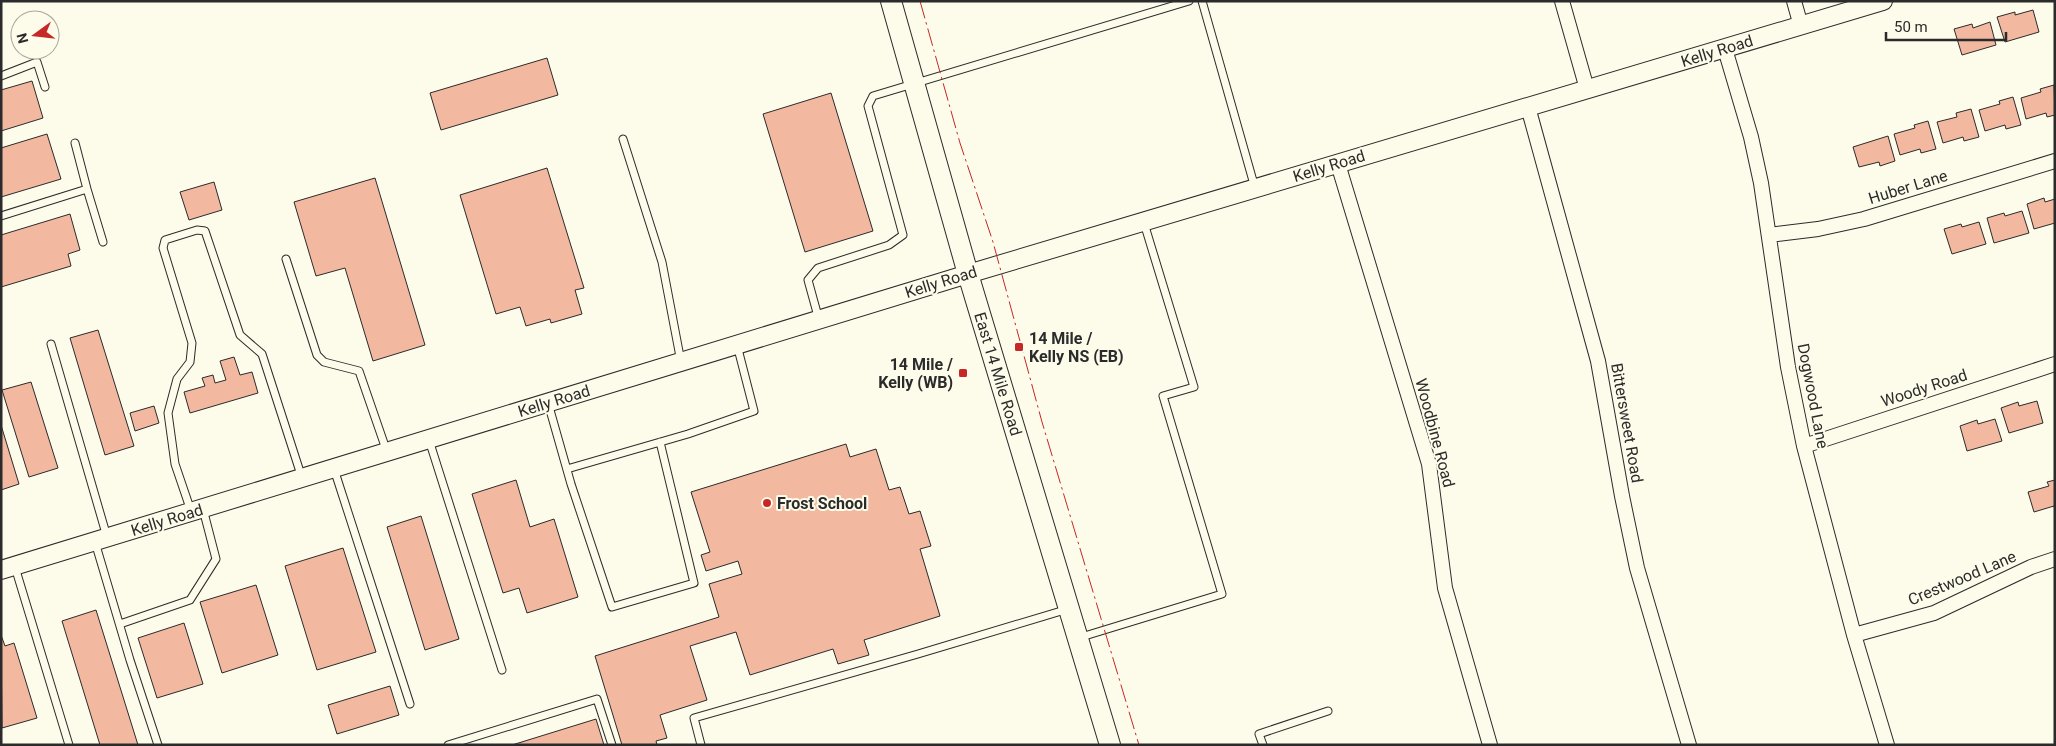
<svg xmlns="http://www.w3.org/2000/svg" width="2056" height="746" viewBox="0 0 2056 746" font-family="Roboto,sans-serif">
<rect width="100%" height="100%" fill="#fdfbea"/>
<path fill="#f2b8a0" stroke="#2b2b2b" d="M2033 10 2039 32 2005 42 1997 17 2015 12V15Z
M1990 22 1996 45 1962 55 1954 29 1972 24 1973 28Z
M547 58 558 95 441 130 430 93Z
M32 81 43 118 1 131V90Z
M2054 85 2055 115 2047 117 2046 113 2026 119 2021 98 2041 92 2040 89Z
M831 93 873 231 805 252 763 114Z
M2013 97 2021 125 2006 129 2005 125 1985 131 1979 110 2000 104 1999 101Z
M1971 109 1979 137 1964 141 1963 137 1943 143 1937 122 1957 117 1956 113Z
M1928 121 1936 149 1921 153 1920 149 1900 155 1894 134 1915 128 1914 125Z
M47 134 61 179 1 197V148Z
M1888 136 1895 161 1880 166 1879 162 1859 167 1853 147Z
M547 168 584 288 575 290 582 314 551 323 550 319 526 326 520 307 496 314 460 195Z
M375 178 425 345 373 361 345 268 316 276 294 202Z
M214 182 222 210 189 220 180 192Z
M2044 198 2045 202 2055 199V223L2034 229 2027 204Z
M2022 211 2029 233 1994 243 1987 218 2004 213 2005 216Z
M70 214 80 250 68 254 71 266 1 287V235Z
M1979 222 1986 244 1952 254 1944 229 1961 224 1962 227Z
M98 330 134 446 105 455 70 338Z
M234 357 240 375 252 372 258 393 190 413 184 392 205 386 202 378 213 375 215 383 226 380 220 361Z
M31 382 58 468 29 477 2 390Z
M2037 401 2043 423 2009 433 2001 408 2018 402 2019 406Z
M154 406 159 423 135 431 130 413Z
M1995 419 2002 441 1967 451 1960 426 1977 420 1978 424Z
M1 425 19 484 1 490Z
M846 444 850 457 876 449 889 490 900 487 909 514 920 511 931 546 920 549 940 616 864 640 869 655 838 664 833 649 750 675 736 632 690 646 707 700 660 715 667 738 656 741 657 745H622L595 656 719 617 709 584 742 574 738 561 706 571 701 555 710 552 691 492Z
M516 480 530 527 554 519 578 597 527 613 519 588 503 593 472 494Z
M2055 480V510L2054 506 2034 512 2028 492 2049 486 2047 482Z
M421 516 459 639 425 650 387 527Z
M343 548 376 652 317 670 285 566Z
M256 585 278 655 222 673 200 602Z
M96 610 138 745H100L62 621Z
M184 623 203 684 157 698 138 638Z
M1 635 5 646 14 643 37 718 2 728Z
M390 686 399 715 337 734 328 705Z
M596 719 604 745H512Z"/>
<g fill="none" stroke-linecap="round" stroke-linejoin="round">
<defs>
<path id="service" d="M1202 1 1255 188
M1 76 37 62 45 87
M623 139 662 262 681 362
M87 189 103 242
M1 216 87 189 75 143
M286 259 317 355 324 362 359 371 387 452
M819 320 808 280 818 268 889 245 903 235 868 106 873 96 1189 1
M51 344 107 537
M548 403 571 484 612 607 694 583 660 442
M429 440 502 670
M334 469 410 704
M567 469 688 434 754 411 737 345
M191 511 175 464 168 413 177 379 190 362 192 343 163 248 165 240 197 230 205 231 240 335 262 354 302 478
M95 542 130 660 158 745
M15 567 69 745
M120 624 190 600 216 559 203 509
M1078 638 1222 594 1163 396 1194 387 1144 223
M448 745 597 699 612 745
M701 745 694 718 918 654 1068 609
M1263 745 1259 734 1328 711"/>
<path id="minor" d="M1562 1 1587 89
M1794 1 1801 26
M1725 49 1751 137 1761 183 1788 367 1804 446 1854 635 1887 745
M1528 107 1598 361 1622 496 1637 568 1689 745
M1338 164 1429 464 1445 588 1490 745
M1769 235 1818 229 1864 219 2055 161
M1804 446 2055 364
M1854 635 1934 613 2031 567 2055 559"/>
<path id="tertiary" d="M1 570 968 274 1883 1"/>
<path id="secondary" d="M891 1 968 274 1110 745"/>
</defs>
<use href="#service" stroke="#2b2b2b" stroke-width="9"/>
<use href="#minor" stroke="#2b2b2b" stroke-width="16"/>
<use href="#tertiary" stroke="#2b2b2b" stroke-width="20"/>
<use href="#secondary" stroke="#2b2b2b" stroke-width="22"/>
<use href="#service" stroke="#fdfbea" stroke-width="7"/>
<use href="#minor" stroke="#fdfbea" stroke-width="14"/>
<use href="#tertiary" stroke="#fdfbea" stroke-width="18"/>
<use href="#secondary" stroke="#fdfbea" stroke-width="20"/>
<path stroke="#c62828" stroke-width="1" stroke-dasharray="18 4 2.5 4" stroke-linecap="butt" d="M920 1 960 143 993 242 1042 422 1139 745"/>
</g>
<g fill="#c62828" stroke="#fdfbea" stroke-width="2">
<rect x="1014" y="342" width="10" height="10" rx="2.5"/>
<rect x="958" y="368" width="10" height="10" rx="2.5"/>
<circle cx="767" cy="503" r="5"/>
</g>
<g text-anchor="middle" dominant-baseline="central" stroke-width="4" stroke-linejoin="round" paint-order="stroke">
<g font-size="16" fill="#2b2b2b" stroke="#fdfbea">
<text transform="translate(1717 51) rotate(-17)">Kelly Road</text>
<text transform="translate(1329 166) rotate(-17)">Kelly Road</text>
<text transform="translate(1908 187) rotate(-17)">Huber Lane</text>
<text transform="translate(941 282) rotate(-17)">Kelly Road</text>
<text transform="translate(998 374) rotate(73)">East 14 Mile Road</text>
<text transform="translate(1924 388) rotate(-18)">Woody Road</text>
<text transform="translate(1813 396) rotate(79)">Dogwood Lane</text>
<text transform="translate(554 401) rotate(-17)">Kelly Road</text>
<text transform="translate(1627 423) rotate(80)">Bittersweet Road</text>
<text transform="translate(1435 433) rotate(75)">Woodbine Road</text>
<text transform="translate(167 520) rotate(-17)">Kelly Road</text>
<text transform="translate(1962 578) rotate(-23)">Crestwood Lane</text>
</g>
<g font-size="16" font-weight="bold" fill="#2b2b2b" stroke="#fdfbea" text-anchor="start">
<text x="1029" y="338">14 Mile /<tspan x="1029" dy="18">Kelly NS (EB)</tspan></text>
<text x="953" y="364" text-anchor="end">14 Mile /<tspan x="953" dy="18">Kelly (WB)</tspan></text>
<text x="777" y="503">Frost School</text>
</g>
</g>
<rect width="2056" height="746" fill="none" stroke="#2b2b2b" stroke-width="5"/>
<g transform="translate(35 35) rotate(255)"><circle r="24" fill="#fdfbea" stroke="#a9a89e"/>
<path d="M0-4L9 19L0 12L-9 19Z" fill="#c62828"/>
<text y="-8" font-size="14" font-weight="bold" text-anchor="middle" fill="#2b2b2b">N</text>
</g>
<path d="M1886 32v8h120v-8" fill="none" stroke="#2b2b2b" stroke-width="2.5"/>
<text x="1894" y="32" font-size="15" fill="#2b2b2b" stroke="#fdfbea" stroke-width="4" paint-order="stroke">50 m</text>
</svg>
